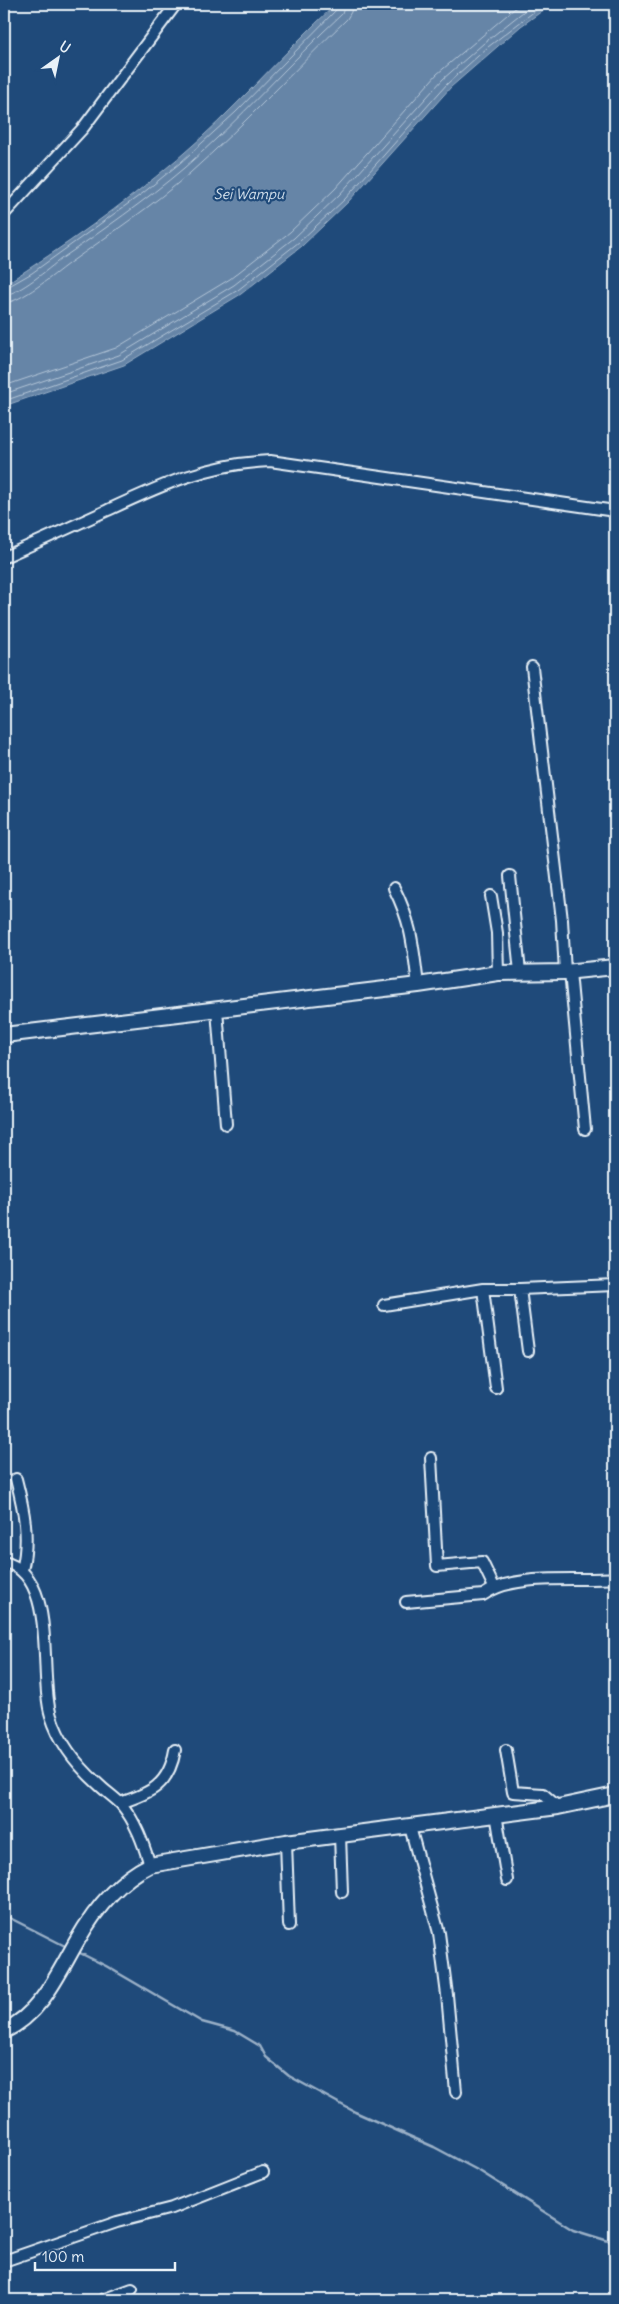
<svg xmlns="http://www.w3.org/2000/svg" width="619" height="2304" viewBox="0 0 619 2304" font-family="Delius,sans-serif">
<rect width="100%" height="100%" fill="#1f4a7a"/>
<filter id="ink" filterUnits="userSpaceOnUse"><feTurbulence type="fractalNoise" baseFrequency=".02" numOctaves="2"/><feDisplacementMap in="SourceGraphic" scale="10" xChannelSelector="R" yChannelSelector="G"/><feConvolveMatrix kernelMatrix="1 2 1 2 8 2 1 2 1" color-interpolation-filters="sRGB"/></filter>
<g filter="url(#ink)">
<path fill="#6685a7" stroke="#9ab0c7" d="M336 4H552L521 26 451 87 348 202 302 246 241 294 124 365 4 406V285C63 247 122 206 176 160 233 112 281 55 336 4Z"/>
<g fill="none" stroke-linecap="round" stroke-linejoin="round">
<path stroke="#b4c6d8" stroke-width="1" d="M4 289 32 273 143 193 180 163 236 112 337 9 339 4
M4 295C19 294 48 269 61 259 103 230 145 201 184 168 240 120 288 64 342 14L345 4
M4 303C22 302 53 275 68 264 109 235 152 206 190 173 245 124 294 70 347 19L351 12 353 4
M4 386 116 348 230 279 290 232 335 189 437 74 520 4
M4 394 119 355 234 285 294 238 340 194 443 79 484 43 533 4
M4 401 122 360 238 290 299 242 345 199 447 84 488 47 544 4"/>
<path stroke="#9ab0c7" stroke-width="2.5" d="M4 1915 69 1948
M76 1951 106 1966 202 2022 235 2031 260 2046 266 2057 289 2076 355 2112 434 2147 481 2172 573 2230 615 2243"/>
<defs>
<path id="street" d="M4 214 83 128 176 4
M4 557C38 542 73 526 108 510 164 484 207 464 270 461L615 511
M532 667 562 920 565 972
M510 876 520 972
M394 888C412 924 413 946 418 985
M491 896 497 933 498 973
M570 972 585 1129
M217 1010 226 1124
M483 1289 496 1388
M520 1289 528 1351
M384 1305 483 1289H520L615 1285
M431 1458 437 1566 482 1562 494 1587
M16 1479C24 1510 30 1538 22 1570
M4 1562C59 1575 38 1675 51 1716 59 1742 78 1766 98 1784 105 1791 114 1797 121 1804 136 1822 143 1843 150 1865
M406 1602 483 1595C514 1572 577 1582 615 1578
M506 1750 513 1792 543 1794 558 1807
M120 1803C151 1793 169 1785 175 1750
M496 1814 507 1880
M410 1827 439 1933 447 1995 456 2092
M340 1835 342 1892
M286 1842 289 1925
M4 2261 117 2222 172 2208 263 2172
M102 2300 132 2289"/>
<path id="secondary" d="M4 1035 418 985 498 973 565 972 615 967
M4 2031C41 2014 58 1974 77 1941 94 1911 119 1880 150 1865L286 1842 558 1807 615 1795"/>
</defs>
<use href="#street" stroke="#e8f1f8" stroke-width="14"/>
<use href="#secondary" stroke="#e8f1f8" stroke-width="18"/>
<use href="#street" stroke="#1f4a7a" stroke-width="10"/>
<use href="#secondary" stroke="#1f4a7a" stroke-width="14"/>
</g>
</g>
<g text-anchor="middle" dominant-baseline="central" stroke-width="4.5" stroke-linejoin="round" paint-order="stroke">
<g font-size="14" font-style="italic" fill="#d4e1ec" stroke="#1f4a7a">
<text x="249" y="194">Sei Wampu</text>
</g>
</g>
<rect width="619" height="2304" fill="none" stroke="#1f4a7a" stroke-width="20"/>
<rect x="10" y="10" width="599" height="2284" fill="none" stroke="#e8f1f8" stroke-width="2" filter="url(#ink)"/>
<g transform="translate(58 58) rotate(33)" stroke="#1f4a7a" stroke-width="4" paint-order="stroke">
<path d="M0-4L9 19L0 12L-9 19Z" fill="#e8f1f8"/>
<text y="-8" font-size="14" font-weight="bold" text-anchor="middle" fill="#e8f1f8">U</text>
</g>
<path d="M35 2262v8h140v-8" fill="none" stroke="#e8f1f8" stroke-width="2.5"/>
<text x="42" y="2262" font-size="15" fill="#e8f1f8" stroke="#1f4a7a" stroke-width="4" paint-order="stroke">100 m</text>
</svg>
